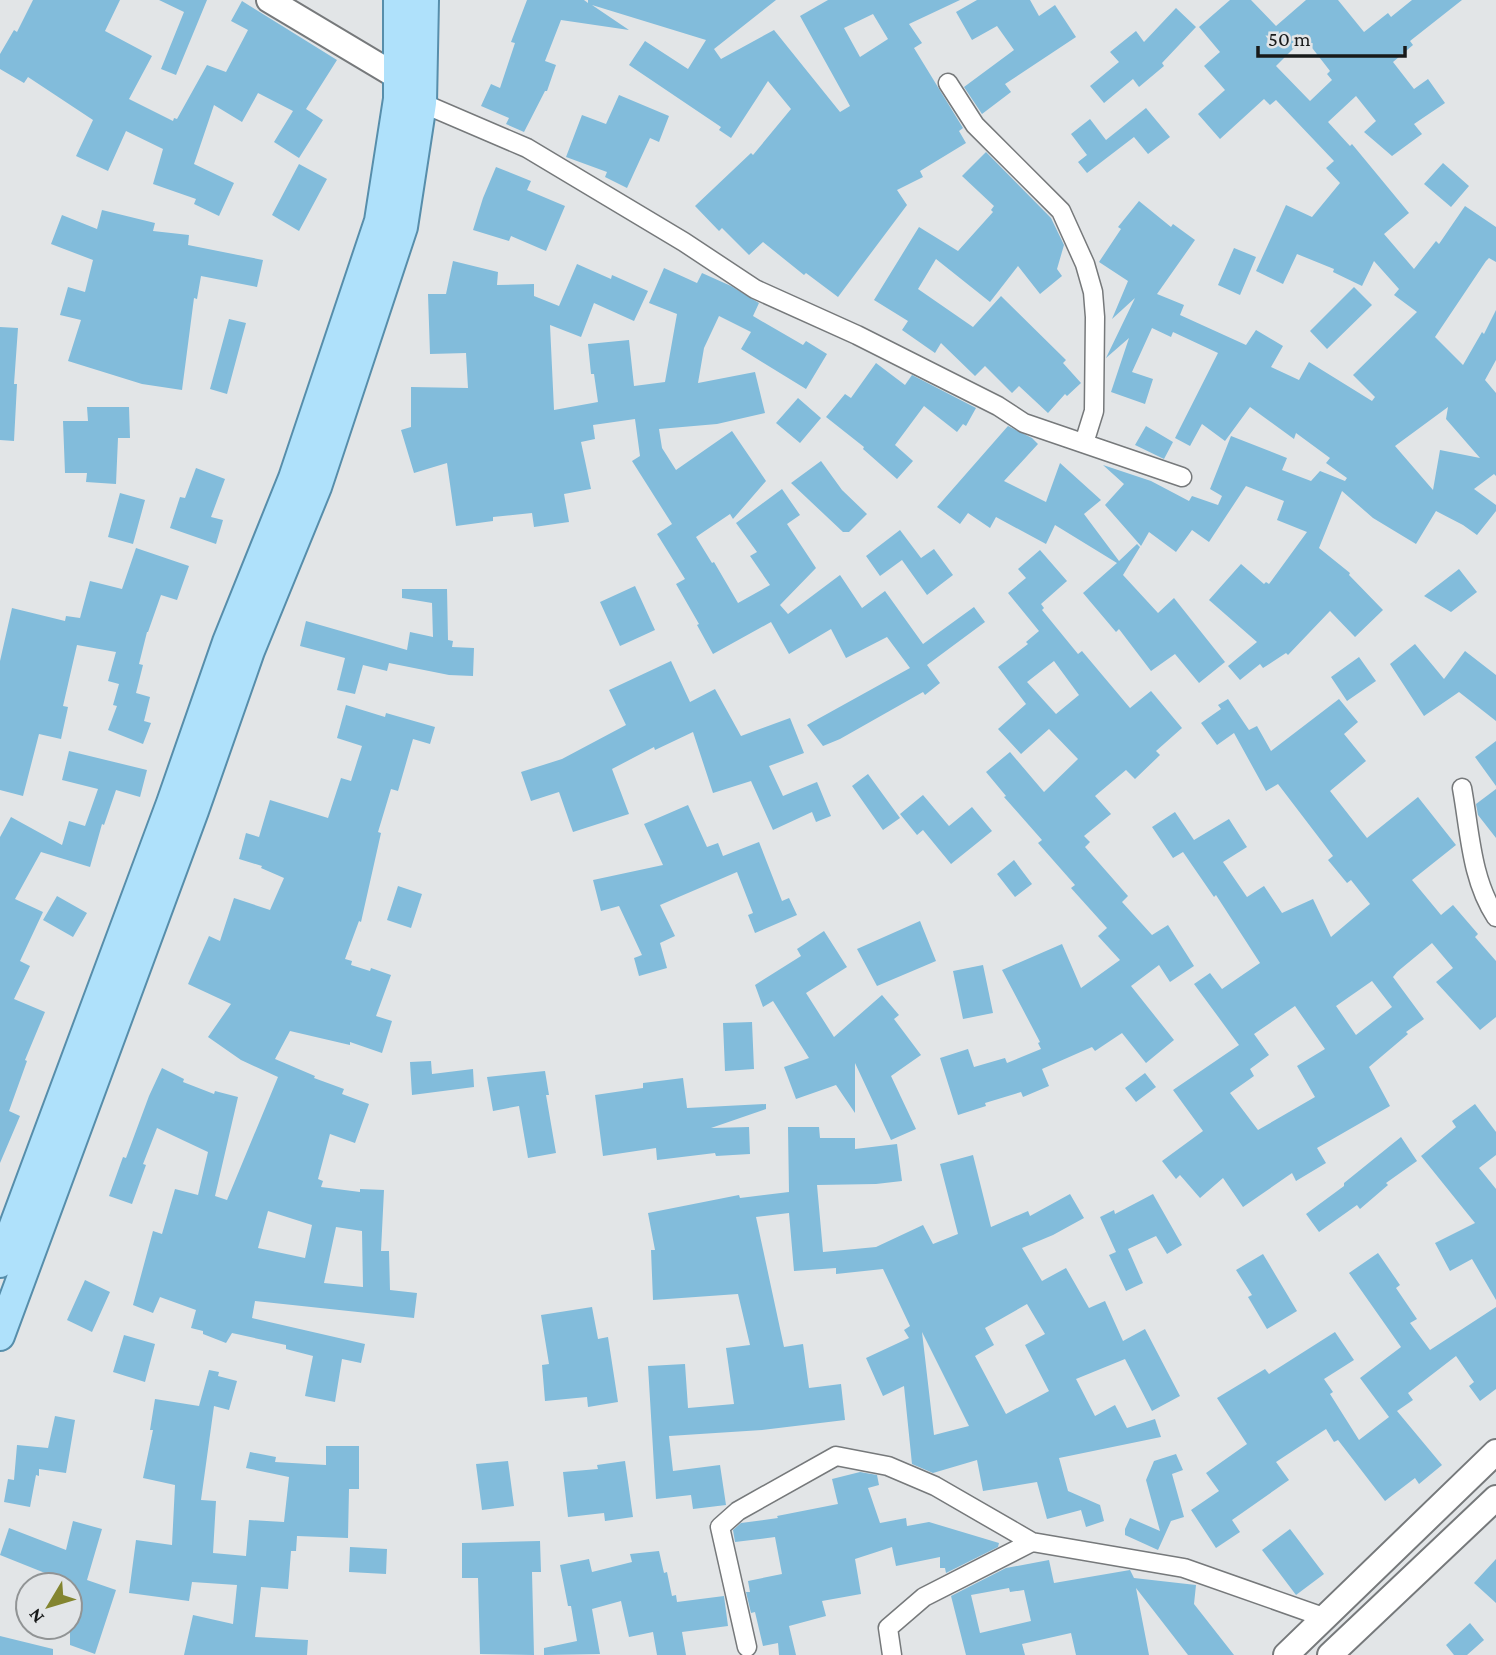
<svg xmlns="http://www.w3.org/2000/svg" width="1496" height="1655" viewBox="0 0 1496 1655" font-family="'Crimson Pro',serif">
<rect width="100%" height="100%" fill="#e2e5e7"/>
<path fill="#82bcdb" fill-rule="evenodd" d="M33 0H120L105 31 152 56 129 99 173 121 174 118 177 119 207 65 226 72 248 30 231 21 242 1 337 60 306 109 323 120 299 158 274 142 293 111 258 93 242 122 214 105 194 164 234 183 219 216 194 204 196 199 153 184 163 149 126 131 108 171 76 156 93 120 28 77 24 83 0 69V54L14 30 17 32Z
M159 0H207L176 75 161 69 184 12Z
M527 0H584L588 3V0H776L714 49 721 59 774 30 840 112 850 106 800 16 828 0H960L909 24 922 43 914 48 963 128 959 131 966 143 920 171 923 177 897 190 907 205 838 297 806 273 804 275 763 242 749 255 722 228 719 231 695 206 751 153 753 155 791 109 768 81 731 138 719 130 721 127 629 65 645 41 688 69 706 40 592 5 629 30 561 20 545 61 556 65 547 91H545L524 132 506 124 509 118 481 106 491 84 500 88 515 43 511 42ZM873 14 888 39 860 57 844 28Z
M977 0H1030L1039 16 1055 5 1076 37 1005 84 1011 92 982 114 964 87 1014 50 997 26 972 40 956 12Z
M1230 0H1251L1276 26 1306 0H1338L1364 32 1388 13 1391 17 1412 0H1462L1410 41 1413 45 1393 62 1414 89 1428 79 1445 103 1414 124 1422 134 1392 156 1364 132 1376 121 1356 96 1328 122 1350 146 1352 144 1409 213 1384 234 1414 269 1436 241 1439 244 1465 206 1496 227V262L1489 258 1486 261 1435 337 1463 365 1482 332 1484 334 1496 310V360L1485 380 1496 393V476L1494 474 1474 489 1496 505V511L1477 535 1463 525 1436 511 1416 544 1373 518 1342 491 1319 548 1350 573 1349 575 1383 610 1355 637 1330 611 1288 655 1286 653 1263 668 1260 664 1240 680 1228 666 1257 642 1209 600 1241 564 1264 584 1266 582 1269 584 1307 532 1277 520 1284 501 1246 486 1209 542 1192 530 1176 552 1149 532 1141 546 1105 505 1124 484 1103 465 1151 481 1189 501 1192 496 1218 505 1222 496 1210 489 1231 436 1287 458 1282 470 1311 481 1320 471 1345 481 1347 478 1326 463 1330 458 1296 433 1294 439 1250 407 1225 441 1202 424 1190 446 1175 438 1218 353 1173 332 1171 337 1152 328 1132 372 1153 379 1145 404 1111 392 1129 338 1106 358 1135 298 1112 319 1128 281 1099 262 1121 229 1118 227 1139 201 1171 227 1173 224 1195 240 1157 294 1184 305 1180 315 1246 345 1256 330 1283 346 1271 367 1299 380 1309 362 1372 401 1375 397 1353 375 1417 312 1394 295 1399 289 1374 261 1362 286 1333 272 1334 269 1297 254 1283 284 1256 271 1286 205 1312 217 1340 183 1326 168 1334 161 1276 100 1270 105 1264 99 1220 139 1198 114 1225 90 1204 66 1220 52 1199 27ZM1302 40 1304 42 1306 40 1330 71 1327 74 1332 80 1310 101 1276 66ZM1448 407 1446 419 1480 458 1440 450 1433 490 1395 446Z
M1176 8 1196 27 1162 63 1164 66 1139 87 1133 79 1104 103 1090 86 1119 62 1110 52 1136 31 1144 42Z
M619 95 669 116 659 142 650 138 627 188 605 177 607 172 566 157 582 115 606 124Z
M1146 108 1170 137 1148 154 1134 137 1087 173 1078 162 1087 155 1071 134 1090 119 1106 140Z
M986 152 1051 218 1064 245 1057 269 1062 276 1040 294 1018 266 990 302 936 259 918 289 973 327 1001 296 1066 360 1063 363 1081 383 1067 396 1065 394 1048 413 1019 386 1012 393 985 366 975 376 941 343 935 353 902 330 908 321 874 300 919 227 958 251 993 212 991 210 994 206 962 176Z
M1443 163 1469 186 1451 207 1424 184Z
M299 164 327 179 299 231 272 215Z
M496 167 531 181 527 190 565 206 546 251 511 236 509 241 473 230 483 198Z
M102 210 155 223 153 231 189 235 188 245 263 260 257 287 201 276 197 299 194 298 182 390 142 384 68 361 81 320 60 315 68 287 85 292 93 260 51 244 62 215 97 229Z
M1234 248 1256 257 1240 295 1218 285Z
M453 261 498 272 497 285 534 284V296L559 306 577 264 611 279 612 275 648 291 634 321 594 303 581 337 550 325 554 410 598 402 594 374H591L588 344 629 340 634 386 665 382 677 314 649 303 664 268 697 283 702 273 731 286 759 303 753 316 803 345 806 341 827 354 806 389 741 349 751 332 719 316 704 348 698 383 755 372 765 413 717 424 659 429 662 448 676 470 732 431 766 481 733 519 730 514 696 537 712 563 714 562 738 603 770 585 750 556 757 552 736 523 782 489 800 515 787 524 816 568 780 605 788 614 840 575 862 608 885 591 923 644 974 607 985 622 927 665 940 683 925 695 923 692 840 739 823 746 807 725 910 668 887 637 846 658 831 629 789 654 771 622 713 654 697 625 699 624 676 584 685 579 657 534 672 524 632 461 640 456 635 419 593 425 595 439 581 442 591 489 564 494 569 522 534 527 532 513 493 517V521L456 526 447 463 414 473 401 430 411 427V387L468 388 466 353 430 354 428 294H446Z
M1354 287 1372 305 1327 349 1310 331Z
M229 319 246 323 227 394 210 389Z
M0 327 18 328 14 384H17L14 441 0 440Z
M876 363 905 385 912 375 976 408 966 426 963 424 957 432 924 406 895 445 913 461 897 479 863 449 864 447 826 417 845 394 851 398Z
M798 398 821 418 800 443 776 423Z
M87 407H129L130 438H118L116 484 86 482 87 473H65L63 421H88Z
M1008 426 1032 438 1038 444 1004 481 1046 502 1060 463 1101 500 1084 514 1119 561 1137 544 1140 547 1123 575 1158 613 1174 598 1225 662 1199 683 1175 654 1151 671 1119 629 1116 632 1083 593 1117 563 1055 525 1046 544 996 517 990 528 968 513 960 524 937 507Z
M1146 426 1173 442 1164 459 1135 445Z
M821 461 842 490 867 514 849 532H843L791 483Z
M196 468 225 479 211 517 223 520 216 544 170 528 180 497 185 498Z
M120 493 145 500 133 544 108 537Z
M900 530 921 558 934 549 953 575 927 595 902 560 880 576 866 556Z
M136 548 189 566 177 600 161 595 148 632H147L139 664 143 665 136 693 150 697 144 721 151 723 143 744 108 730 117 706 113 705 119 684 108 681 116 652 77 645 63 706 68 707 61 739 39 734 23 796 0 790V661L12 608 65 621 66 616 80 618 90 581 122 589Z
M1040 550 1067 581 1041 604 1044 608 1042 610 1078 654 1082 651 1130 708 1151 691 1182 728 1156 751 1160 755 1135 779 1126 770 1095 796 1111 814 1084 836 1090 842 1085 847 1128 896 1122 902 1152 935 1168 925 1194 966 1170 982 1159 965 1131 986 1174 1040 1146 1063 1122 1033 1095 1051 1092 1047 1042 1069 1049 1086 1023 1097 1021 1092 985 1103 986 1106 958 1115 940 1058 968 1049 974 1067 1005 1058 1007 1063 1041 1049 1038 1043 1040 1042 1002 970 1062 944 1081 988 1120 960 1098 936 1107 928 1071 888 1075 885 1038 843 1042 840 1004 797 1006 796 986 772 1010 752 1044 792 1078 759 1049 729 1021 754 998 729 1026 704 998 667 1028 644 1026 642 1039 631 1008 593 1026 578 1018 569ZM1054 661 1079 695 1056 714 1027 682Z
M1459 569 1477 592 1451 612 1424 596Z
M635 586 655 630 620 646 600 602Z
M402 589H447L448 640 453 641 452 647 474 648 473 676 449 675 389 663 387 671 363 665 355 694 337 690 345 658 300 646 306 621 407 650 410 632 433 637 432 603 402 598Z
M1415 644 1444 679 1465 651 1496 675V721L1459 692 1424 716 1390 664Z
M1359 657 1376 681 1347 701 1331 677Z
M671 661 690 702 715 689 741 736 790 718 804 753 769 766 783 796 817 782 831 816 816 822 812 812 773 830 751 781 713 793 693 732 655 750 654 747 612 769 629 814 573 832 559 792 531 801 521 772 562 759 626 725 609 690Z
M1228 699 1249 730 1257 726 1271 751 1339 699 1358 722 1344 734 1366 761 1330 791 1367 838 1418 797 1456 845 1412 880 1441 915 1453 905 1478 934 1475 937 1496 961V1017L1480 1030 1436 982 1453 968 1432 943 1397 972 1393 977 1424 1019 1406 1032 1408 1034 1369 1067 1390 1106 1317 1148 1326 1163 1296 1181 1292 1173 1243 1207 1223 1178 1200 1198 1180 1175 1176 1179 1162 1161 1203 1131 1173 1090 1239 1045 1194 984 1210 973 1222 989 1260 963 1216 895 1214 897 1183 852 1173 858 1152 827 1175 812 1194 840 1229 819 1247 847 1223 862 1247 897 1264 886 1282 913 1313 899 1331 937 1370 904 1351 880 1347 883 1328 860 1333 856 1278 784 1266 791 1234 733 1217 745 1201 723 1221 709 1218 705ZM1372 981 1392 1007 1356 1035 1336 1006ZM1295 1006 1325 1049 1297 1066 1315 1097 1258 1130 1230 1093 1254 1076 1250 1069 1269 1055 1254 1034Z
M346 705 385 717 386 713 435 727 430 744 413 739 398 791 391 789 378 832 381 833 361 922 359 921 345 959 352 961 351 965 370 971 371 968 391 975 376 1016 392 1021 382 1053 350 1042V1045L290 1031 275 1059 315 1076 314 1078 344 1089 342 1094 369 1104 355 1143 330 1134 318 1179 323 1181 321 1187 360 1192V1189L384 1190 381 1251H389L390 1290 417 1293 414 1318 255 1301 252 1318 365 1344 361 1363 342 1359 335 1402 305 1396 313 1356 286 1349V1345L232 1333 226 1343 203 1334V1331L191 1328 196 1310 160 1297 153 1313 133 1305 153 1231 162 1234 175 1189 198 1195 208 1152 157 1128 143 1164 146 1165 132 1204 109 1196 123 1157 126 1158 149 1096 162 1068 184 1079 183 1082 214 1094 215 1091 238 1097 215 1196 227 1200 278 1077 241 1060 208 1037 231 1004 188 984 209 936 220 941 234 898 270 910 284 878 261 868 262 866 239 859 246 833 259 837 270 800 328 818 341 778 351 781 362 746 337 738ZM268 1211 312 1225 305 1258 258 1248ZM336 1227 362 1231 363 1287 324 1283Z
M1496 741V786L1475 757Z
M69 751 147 770 140 797 116 790 104 825 102 824 90 867 41 852 15 899 43 912 20 961 30 966 14 999 45 1012 25 1060 27 1061 9 1111 20 1116 0 1163V837L11 817 62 845 69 821 85 826 98 789 62 780Z
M868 774 900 818 883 830 852 786Z
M1496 789V838L1478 815 1476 804Z
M923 795 949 826 972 807 992 831 951 864 923 830 917 835 900 814Z
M688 805 707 847 718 843 723 856 759 842 782 901 789 898 797 915 755 933 748 915 753 913 737 872 660 905 675 936 660 943 667 968 639 976 634 958 642 955 619 906 601 911 593 880 663 865 644 824Z
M1014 860 1032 884 1015 897 997 874Z
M398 886 422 894 411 928 387 920Z
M57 896 87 913 73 937 43 920Z
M920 921 936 961 877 986 857 949Z
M824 931 847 967 806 993 834 1037 882 995 899 1015 894 1019 921 1055 891 1076 916 1129 891 1140 855 1063V1113L836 1085 796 1099 784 1067 809 1058 773 1001 763 1007 755 985 801 956 797 949Z
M983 965 993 1013 963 1019 953 971Z
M752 1022 754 1069 725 1071 723 1023Z
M431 1061 432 1074 473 1069 474 1087 412 1095 410 1062Z
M545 1071 549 1095H546L556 1153 528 1158 519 1106 493 1111 487 1077Z
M1145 1073 1156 1087 1136 1102 1125 1088Z
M683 1078 687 1108 766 1104V1109L711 1128 749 1127 750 1154 716 1156 715 1153 657 1160 656 1148 603 1156 595 1095 643 1088V1083Z
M1475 1104 1496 1132V1155L1479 1168 1496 1189V1300L1472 1259 1450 1271 1435 1243 1475 1223 1421 1156 1456 1127 1452 1121Z
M788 1127H819L820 1138H855V1149L897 1144 902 1181 876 1184 817 1185 823 1252 876 1247 923 1225 933 1244 958 1234 940 1164 973 1155 991 1227 1028 1211 1030 1216 1070 1194 1084 1218 1053 1235 1022 1248 1042 1281 1066 1268 1089 1308 1105 1301 1123 1341 1145 1329 1180 1396 1152 1411 1125 1359 1076 1379 1095 1416 1115 1405 1127 1428 1155 1419 1161 1437 1059 1458 1068 1491 1100 1505 1104 1521 1086 1527 1081 1510 1047 1519 1037 1482 983 1491 977 1460 933 1473 912 1464 904 1386 883 1396 866 1358 909 1338 904 1330 910 1326 883 1269 836 1274V1268L794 1271 789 1213 756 1217 784 1347 803 1344 809 1388 841 1384 845 1420 762 1430 669 1436 673 1471 720 1465 726 1505 693 1509 691 1495 656 1499 648 1366 685 1364 688 1408 734 1404 726 1348 750 1345 738 1294 653 1300 651 1250H655L648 1213 739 1195 740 1198 789 1192ZM1027 1304 1045 1334 1025 1345 1049 1391 1006 1414 975 1356 994 1345 985 1328ZM922 1332 969 1426 934 1435Z
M1401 1137 1417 1161 1386 1183 1388 1185 1360 1209 1357 1205 1319 1232 1306 1214 1344 1186V1183Z
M1153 1194 1182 1245 1167 1254 1156 1236 1128 1249 1143 1283 1126 1291 1109 1255 1116 1252 1100 1217 1114 1210 1115 1214Z
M1378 1253 1400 1285 1396 1288 1417 1319 1410 1323 1430 1350 1496 1307V1389L1480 1401 1469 1386 1474 1382 1456 1356 1408 1393 1413 1400 1397 1411 1442 1465 1419 1484 1415 1478 1385 1501 1338 1440 1334 1442 1326 1429 1276 1462 1289 1480 1232 1520 1240 1532 1216 1548 1191 1510 1219 1491 1206 1473 1247 1444 1217 1398 1265 1369 1269 1374 1335 1332 1354 1360 1324 1379 1333 1392 1330 1394 1359 1440 1389 1417 1360 1378 1401 1347 1349 1273Z
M1263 1254 1297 1311 1267 1329 1248 1297 1252 1295 1236 1270Z
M85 1280 110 1292 92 1332 67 1320Z
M592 1307 598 1339 608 1337 618 1402 588 1407 587 1397 545 1401 542 1365 549 1364 541 1315Z
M124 1335 155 1344 145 1382 113 1372Z
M209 1370 219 1372 218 1376 237 1381 229 1410 214 1406 201 1500 216 1501 213 1553 246 1556 249 1520 284 1522 289 1477 246 1468 250 1452 276 1457 275 1462 326 1465V1446H359V1489H349L348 1538 297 1536 296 1551H291L288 1589 261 1587 255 1637 308 1640 307 1655H184L193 1615 233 1624 237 1585 192 1582 189 1601 129 1593 136 1540 172 1545 175 1485 143 1478 153 1430H150L155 1399 199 1406Z
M55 1416 75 1420 66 1473 39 1469V1476L36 1475 30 1507 4 1502 8 1479 14 1480 17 1445 48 1448Z
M1176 1454 1183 1470 1172 1474 1184 1517 1171 1521 1158 1550 1125 1535V1529L1130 1518 1160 1531 1146 1480 1154 1461Z
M508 1461 514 1506 482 1510 476 1464Z
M625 1461 633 1517 605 1521 604 1513 568 1517 563 1472 598 1469 597 1465Z
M860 1472 877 1475 879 1485 868 1488 880 1523 906 1518 907 1526 929 1522 999 1543 998 1547 946 1573 945 1568H940V1557L896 1566 892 1547 855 1559 861 1594 822 1601 826 1616 789 1626 796 1655H779L778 1643 763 1646 755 1612 751 1613 746 1592H750L748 1581 782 1574 775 1537 735 1542 733 1530 741 1523 778 1518 777 1516 838 1504 832 1479Z
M73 1521 102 1529 87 1580 116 1590 95 1654 70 1645V1585H52L55 1577 0 1555 9 1528 66 1550Z
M1290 1529 1324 1574 1296 1595 1262 1550Z
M540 1541 541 1572H532L534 1655 480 1654 478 1578H462V1543Z
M350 1547 387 1549 386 1574 349 1572Z
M659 1551 664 1573 667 1572 672 1596 676 1595 677 1602 724 1596 728 1626 682 1632 686 1655H657L653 1632 629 1637 621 1601 592 1609 600 1654 544 1655V1648L577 1641 571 1606H568L560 1565 589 1559 592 1572 632 1562 630 1554Z
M1496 1559V1603L1474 1583Z
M1049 1560 1054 1583 1130 1570 1134 1578 1196 1585 1194 1604 1234 1655H1188L1136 1588 1149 1655H1076L1071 1633 1022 1644 1025 1655H966L951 1596 1006 1568ZM1009 1588 1010 1592 1024 1590 1031 1621 980 1633 971 1595Z
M1470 1623 1484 1640 1467 1655H1454L1446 1645Z
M0 1636 53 1649V1655H0Z"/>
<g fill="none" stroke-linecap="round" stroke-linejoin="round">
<defs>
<path id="street" d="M948 83 975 125 1061 211 1085 264 1093 292 1095 317 1094 411 1084 443
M422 103 527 148 684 242 755 289 857 335 998 406 1024 423 1182 477
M1462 788C1470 832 1471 879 1496 917
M747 1647 720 1527 738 1511 836 1456 888 1466 935 1486 1032 1542 1184 1568 1326 1618
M892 1655 888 1628 924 1597 1032 1542"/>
<path id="secondary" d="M269 0 398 77
M1286 1655 1496 1452
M1330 1655 1496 1498"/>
<path id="primary" d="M0 1263 171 803 227 642 293 478 379 221 398 99V0
M0 1336 194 811 250 651 317 487 403 227 422 103 424 0"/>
</defs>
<use href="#street" stroke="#76797b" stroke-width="21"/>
<use href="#secondary" stroke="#76797b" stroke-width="28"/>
<use href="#primary" stroke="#578eab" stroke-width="32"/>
<use href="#street" stroke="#fff" stroke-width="18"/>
<use href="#secondary" stroke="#fff" stroke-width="24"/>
<use href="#primary" stroke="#afe1fb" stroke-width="28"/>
</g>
<g transform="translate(49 1606) rotate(232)"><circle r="33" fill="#e2e5e7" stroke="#919495" stroke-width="2"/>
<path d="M0-5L12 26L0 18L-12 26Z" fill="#838530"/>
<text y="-10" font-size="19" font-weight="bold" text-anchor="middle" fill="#181a1a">N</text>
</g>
<path d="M1258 46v10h147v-10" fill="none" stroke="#181a1a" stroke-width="3.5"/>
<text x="1268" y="46" font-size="21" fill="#181a1a" stroke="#e2e5e7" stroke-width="5" paint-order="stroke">50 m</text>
</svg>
